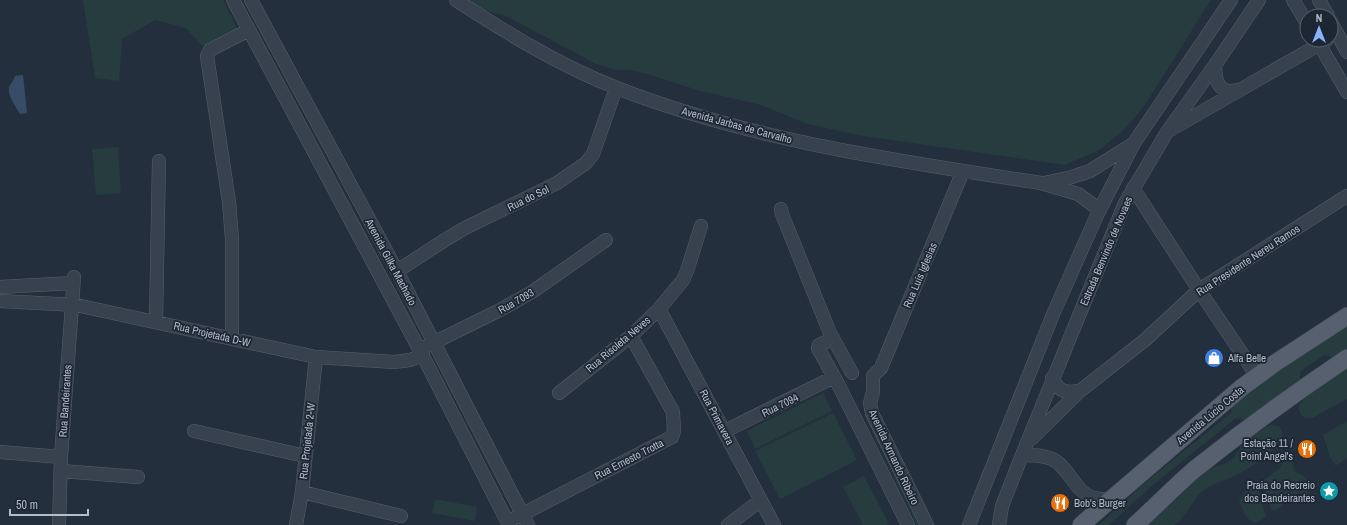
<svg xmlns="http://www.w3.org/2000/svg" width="1347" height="525" viewBox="0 0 1347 525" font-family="'Archivo Narrow',sans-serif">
<rect width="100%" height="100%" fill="#242f3e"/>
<path fill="#263c3f" d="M83 0H223L238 30 202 46 186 28 155 20 122 39 119 81 95 78Z
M467 0H1211L1145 105 1124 130 1099 150 1065 165 863 136 808 124 761 105 697 90 647 74 631 70H617L596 64 506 16 483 10Z
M118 147 121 193 96 195 92 149Z
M1347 322V351L1336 358 1324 355 1300 372V382L1248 420 1236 418 1154 484 1109 525H1099L1141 486 1232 412 1230 402Z
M1347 368V399L1312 418C1302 419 1301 415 1298 407L1309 393Z
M823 393 832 411 755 449 747 431Z
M833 413 857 460 780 499 755 451Z
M864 414H870L924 525H917Z
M1347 421V458L1337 465H1335L1330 457 1323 435Z
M1270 425 1279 426C1281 430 1284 433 1282 438 1277 451 1247 470 1234 476 1224 481 1213 483 1204 490 1195 497 1192 506 1185 514 1182 518 1178 522 1174 525H1144L1209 469 1224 464 1234 458 1243 443 1249 437Z
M1288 458 1293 463 1294 471 1302 475 1313 484 1314 490 1308 491 1309 494 1308 495 1299 493 1287 498C1285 504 1278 513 1271 509L1261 482 1280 468 1284 460Z
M864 476 889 524 887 525H863L843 487Z
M1256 485 1258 487 1260 497 1266 516 1263 519 1255 523C1245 519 1243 510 1239 501L1245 491Z
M435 499 477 507 475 521 432 513Z"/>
<path fill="#394c67" d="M23 75 27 113 20 114C16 107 7 95 9 87 11 83 14 80 15 76Z"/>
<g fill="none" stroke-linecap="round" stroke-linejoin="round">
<defs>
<path id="minor" d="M233 0 425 360 509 525
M251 0 397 271 528 525
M456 0C507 33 560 66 617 88 753 141 898 161 1041 183L1078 194 1100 210
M1293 0 1307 23
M1319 0 1328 16
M1331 22 1347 52
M1317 40 1347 92
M1215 65C1215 81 1219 95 1238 90
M1170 130 1327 40
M1044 183 1072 177 1090 171 1133 144
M1133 188 1199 290 1257 376
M781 209 782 214 830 333 852 373
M397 271 445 240 465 228 557 183 586 163 593 154 616 88
M0 287 73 283
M0 301 76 305 316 357 394 362 410 360 423 355
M659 309 774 525
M156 322 159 161
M232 339V239L229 202 207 56 210 50 249 30
M833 339 819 345 818 348 839 386 908 525
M427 346 498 311 532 292 606 240
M873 376 881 368 963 171
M873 376V392L870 403 872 413 927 525
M1052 378C1060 392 1064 393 1080 391
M559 393 631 336 659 309 683 280 687 271 701 226
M194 431 305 456
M725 431 834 377
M1031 439 1080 391 1145 340 1199 290 1347 196
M0 452 61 457
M1022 455C1032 455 1043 455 1052 459 1070 467 1075 494 1095 498 1100 499 1105 499 1110 499
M61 471 138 477
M302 492 401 516
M515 518 672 437 674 431 673 412 631 336
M59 525 61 457 74 277
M296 525 302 492 316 357
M728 525 761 500
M969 525 1054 312 1098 213 1134 143 1231 0
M999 525 1002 506 1022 455 1125 203 1167 132 1215 65 1259 0"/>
<path id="major" d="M1081 525 1241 388 1275 363 1347 316
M1135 525C1155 507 1174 487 1195 469 1244 430 1295 393 1347 358"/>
</defs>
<use href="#minor" stroke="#565f6c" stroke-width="14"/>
<use href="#major" stroke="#414a57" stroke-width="18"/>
<use href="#minor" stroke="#38414e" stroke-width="13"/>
<use href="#major" stroke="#56606e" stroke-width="17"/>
</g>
<defs>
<symbol id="shop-disc" viewBox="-11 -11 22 22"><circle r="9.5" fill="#3f7fe0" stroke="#1d2633"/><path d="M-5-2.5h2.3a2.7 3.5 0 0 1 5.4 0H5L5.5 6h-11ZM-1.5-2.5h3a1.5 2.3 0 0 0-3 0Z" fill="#fff"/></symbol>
<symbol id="restaurant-disc" viewBox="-11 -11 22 22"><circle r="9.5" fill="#e8710a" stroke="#1d2633"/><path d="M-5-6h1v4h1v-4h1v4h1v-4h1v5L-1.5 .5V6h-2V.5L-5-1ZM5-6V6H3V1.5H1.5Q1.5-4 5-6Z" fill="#fff"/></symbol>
<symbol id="sight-disc" viewBox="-11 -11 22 22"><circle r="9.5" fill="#0f9aa8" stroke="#1d2633"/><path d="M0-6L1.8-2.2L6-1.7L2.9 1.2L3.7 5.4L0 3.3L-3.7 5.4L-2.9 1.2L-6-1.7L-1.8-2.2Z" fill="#fff"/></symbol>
</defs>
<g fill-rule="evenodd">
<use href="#shop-disc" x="1203" y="347" width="22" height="22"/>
<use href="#restaurant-disc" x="1296" y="438" width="22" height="22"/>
<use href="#sight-disc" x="1318" y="480" width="22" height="22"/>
<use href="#restaurant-disc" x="1049" y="492" width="22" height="22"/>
</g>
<g text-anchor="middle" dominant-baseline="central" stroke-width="3.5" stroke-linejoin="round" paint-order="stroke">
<g font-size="11" fill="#b4bcc9" stroke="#1d2633">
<text transform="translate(737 125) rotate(15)">Avenida Jarbas de Carvalho</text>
<text transform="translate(528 198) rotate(-26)">Rua do Sol</text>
<text transform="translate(1106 251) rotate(-67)">Estrada Benvindo de Novaes</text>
<text transform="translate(1248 260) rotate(-33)">Rua Presidente Nereu Ramos</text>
<text transform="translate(391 262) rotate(62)">Avenida Gilka Machado</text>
<text transform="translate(920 275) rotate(-67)">Rua Luís Iglesias</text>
<text transform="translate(516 301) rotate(-30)">Rua 7093</text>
<text transform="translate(212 334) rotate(13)">Rua Projetada D-W</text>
<text transform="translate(618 344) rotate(-40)">Rua Risoleta Neves</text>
<text transform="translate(65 401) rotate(-86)">Rua Bandeirantes</text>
<text transform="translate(780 405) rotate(-26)">Rua 7094</text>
<text transform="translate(1210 415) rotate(-40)">Avenida Lúcio Costa</text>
<text transform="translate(717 417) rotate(62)">Rua Primavera</text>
<text transform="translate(307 441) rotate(-84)">Rua Projetada 2-W</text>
<text transform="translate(894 457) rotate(65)">Avenida Armando Ribeiro</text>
<text transform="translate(629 459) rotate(-27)">Rua Ernesto Trotta</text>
</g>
<g font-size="11" fill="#b4bcc9" stroke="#1d2633" text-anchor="start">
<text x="1228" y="358">Alfa Belle</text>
<text x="1293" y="443" text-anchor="end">Estação 11 /<tspan x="1293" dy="13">Point Angel's</tspan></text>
<text x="1315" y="485" text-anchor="end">Praia do Recreio<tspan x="1315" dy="13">dos Bandeirantes</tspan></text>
<text x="1074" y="503">Bob's Burger</text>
</g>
</g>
<g transform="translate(1319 28)"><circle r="19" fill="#1d2633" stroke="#59626f"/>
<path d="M0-3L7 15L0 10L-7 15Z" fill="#8ab4f8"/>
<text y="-6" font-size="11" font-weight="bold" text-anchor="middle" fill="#b4bcc9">N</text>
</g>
<path d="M10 509v6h78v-6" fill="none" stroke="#b4bcc9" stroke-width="2"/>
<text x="16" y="509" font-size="12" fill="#b4bcc9" stroke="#1d2633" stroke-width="3" paint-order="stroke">50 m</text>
</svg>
